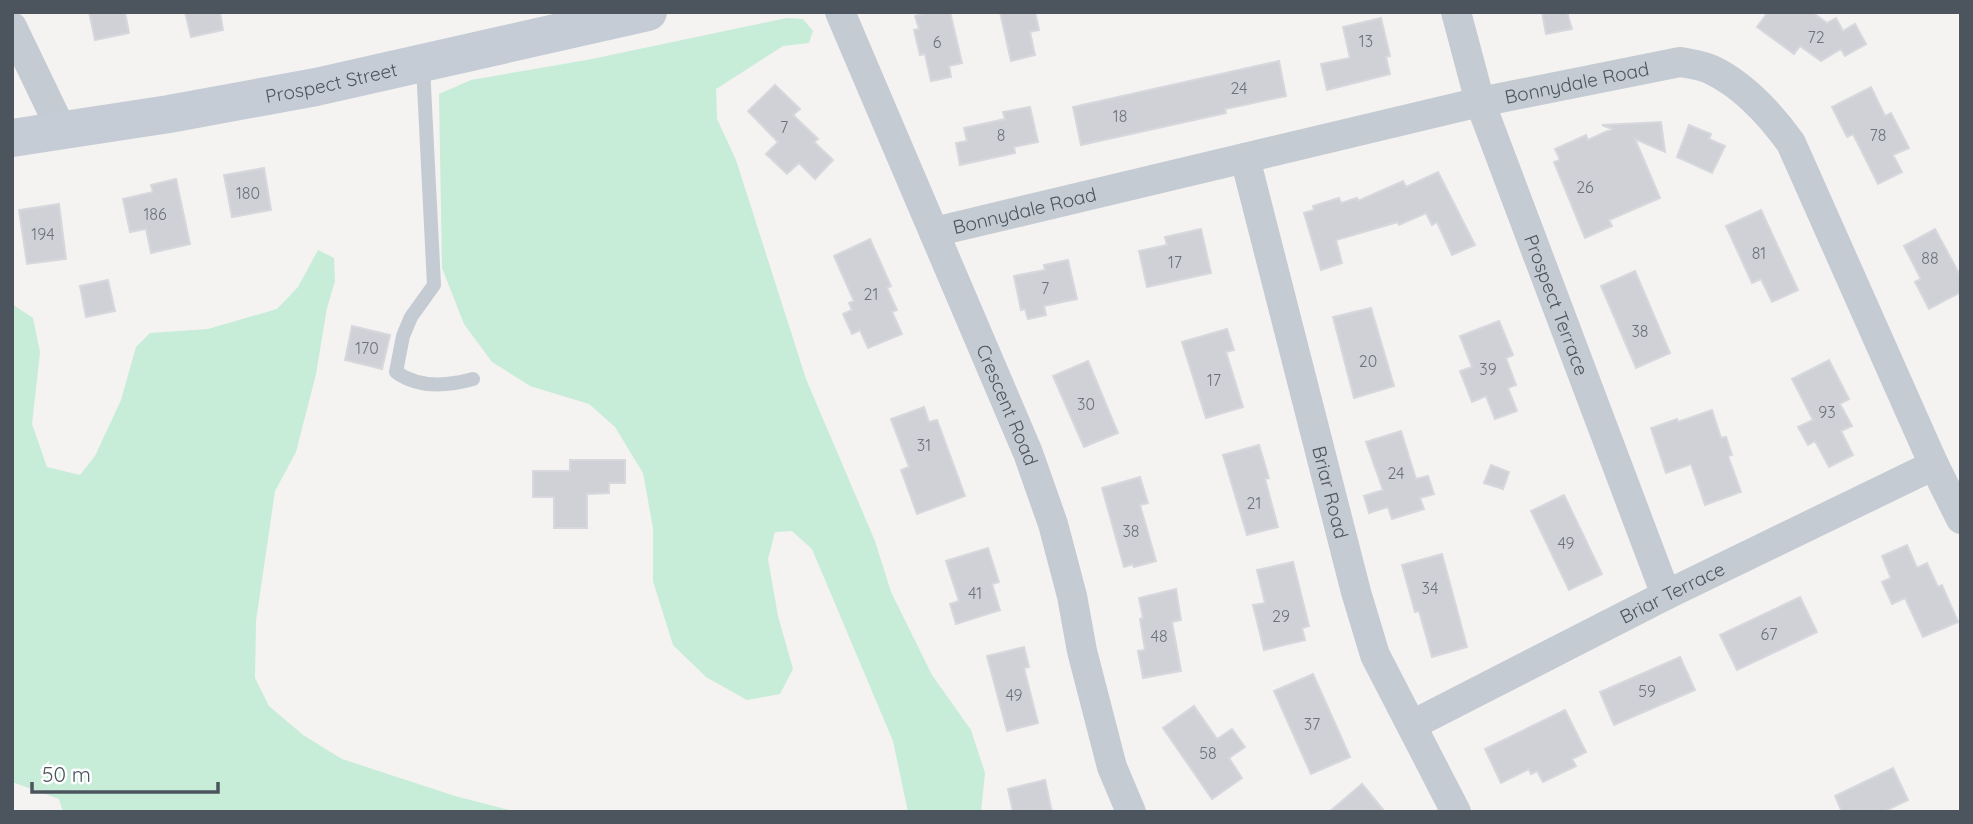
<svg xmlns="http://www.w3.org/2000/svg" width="1973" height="824" viewBox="0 0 1973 824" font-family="Quicksand,sans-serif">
<rect width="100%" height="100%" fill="#f4f3f2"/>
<path fill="#c7ecd8" d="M787 18 803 19 813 31 809 43 783 46 716 89 717 119 736 160 806 379 875 541 891 592 932 675 971 730 985 773 981 812H908L893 741 812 549 792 531 775 532 768 559 778 616 793 669 780 694 747 700 706 677 673 645 653 581V528L643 473 615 427 589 404 530 386 492 362 464 324 442 268 439 94 471 80 587 60Z
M318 250 334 258 335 281 327 308 316 374 296 452 275 491 256 621 255 678 269 706 303 735 342 759 455 796 517 812H63L59 799 12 782V304L33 318 40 352 32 424 47 467 80 475 95 456 121 400 136 347 150 333 208 329 277 309 298 287Z"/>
<path fill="#d0d1d6" stroke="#d7d8dd" stroke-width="2" d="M89 12H125L129 33 95 40Z
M185 12H220L223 30 191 37Z
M932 12H950L962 63 949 66 951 77 931 81 925 54 920 55 914 30 919 29 915 16Z
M1000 12H1035L1039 30 1030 32 1035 55 1011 61Z
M1542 12H1567L1572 29 1546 34Z
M1768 12H1812L1827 23 1836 18 1843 31 1855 24 1866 44 1845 56 1841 49 1821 61 1800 46 1794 54 1757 27Z
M1381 18 1390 56 1386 57 1390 74 1327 90 1321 64 1350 58 1343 27Z
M1279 61 1286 96 1225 109 1226 113 1081 145 1073 107Z
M775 85 800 109 793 115 818 139 814 142 833 160 815 179 799 163 787 174 766 154 778 142 748 111Z
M1871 87 1885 116 1891 113 1909 148 1893 155 1902 172 1878 184 1853 134 1847 137 1832 107Z
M1030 107 1038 142 1014 147 1015 153 960 165 956 143 967 141 964 128 1005 119 1003 112Z
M1661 122 1665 152 1635 139 1660 198 1609 220 1612 226 1585 238 1554 162 1560 160 1555 149 1586 135 1588 140 1612 129 1602 125Z
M1689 125 1711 134 1709 139 1725 146 1712 173 1677 157Z
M264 168 271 210 232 217 224 175Z
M1438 172 1475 245 1452 255 1437 222 1432 225 1426 213 1399 225 1398 222 1336 240 1342 263 1321 270 1304 213 1314 210 1313 206 1339 198 1341 203 1357 198 1358 201 1403 181 1406 187Z
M176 179 190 244 151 253 146 229 130 232 123 199 153 192 151 185Z
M59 204 66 259 27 264 19 210Z
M1761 210 1798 290 1772 302 1761 279 1752 283 1726 226Z
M1201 229 1211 273 1147 287 1139 251 1167 245 1165 237Z
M1935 229 1961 277V292L1929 309 1915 282 1921 279 1904 246Z
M870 239 891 286 887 288 897 310 892 312 902 334 868 348 860 330 852 334 843 314 852 310 849 303 854 301 834 256Z
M1068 260 1077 299 1044 306 1046 315 1028 319 1025 309 1021 310 1014 276 1045 270 1044 265Z
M1635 271 1670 353 1636 368 1601 286Z
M108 280 115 311 86 317 80 286Z
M1371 308 1394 386 1354 398 1333 317Z
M1499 321 1513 355 1506 358 1516 385 1508 388 1517 411 1495 419 1486 396 1472 402 1460 371 1472 367 1460 336Z
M352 326 390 335 382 369 345 360Z
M1227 329 1234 350 1226 352 1243 407 1206 418 1182 342Z
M1829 360 1849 399 1840 404 1852 426 1841 431 1853 455 1829 467 1815 441 1808 445 1798 427 1813 420 1792 379Z
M1088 361 1118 433 1084 447 1053 376Z
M924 407 929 422 937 420 965 496 917 514 901 470 909 467 891 419Z
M1712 410 1721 438 1726 437 1732 455 1728 456 1741 492 1705 505 1691 464 1666 473 1651 428 1677 419 1678 422Z
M1401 431 1416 479 1428 476 1434 494 1420 498 1424 509 1392 519 1388 507 1369 513 1364 496 1383 490 1366 442Z
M1259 445 1269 478 1265 479 1278 527 1247 535 1223 455Z
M570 460H625V483H609V493L587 494V528H554V497H533V471H570Z
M1491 465 1509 472 1503 489 1484 483Z
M1140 477 1148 503 1140 505 1156 561 1134 567 1133 564 1124 567 1102 488Z
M1564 495 1602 574 1569 590 1531 511Z
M1907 545 1917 568 1927 563 1938 587 1942 585 1958 622 1923 637 1905 598 1892 604 1882 582 1891 578 1882 556Z
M988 548 999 582 992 584 1000 610 956 624 950 604 959 601 946 561Z
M1442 554 1467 647 1432 657 1419 611 1415 612 1402 565Z
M1293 562 1309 626 1302 628 1305 640 1264 650 1253 605 1265 603 1257 570Z
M1176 589 1181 620 1172 622 1181 671 1143 678 1138 651 1145 650 1140 619 1143 618 1139 598Z
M1800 597 1817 632 1737 670 1720 635Z
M1024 647 1029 667 1024 668 1038 723 1007 731 987 656Z
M1680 657 1695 690 1614 725 1600 692Z
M1313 674 1350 757 1311 774 1274 691Z
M1194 706 1217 739 1232 729 1245 747 1229 758 1242 778 1212 799 1163 728Z
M1565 710 1586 752 1572 759 1576 766 1543 782 1537 771 1531 774 1529 769 1501 783 1485 749Z
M1893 768 1908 800 1883 812H1842L1835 796Z
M1045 780 1052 812H1013L1008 789Z
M1362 784 1385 812H1329Z"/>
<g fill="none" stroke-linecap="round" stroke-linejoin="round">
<path stroke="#c5cbd2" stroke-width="14" d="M423 66 434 285 411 317 403 336 396 372C418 388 448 386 473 379"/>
<g stroke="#c5cbd2" stroke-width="30">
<path id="s1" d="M840 12 1028 453 1053 524 1072 596 1082 651 1112 767 1131 812"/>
<path id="s2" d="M1456 12 1480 102 1666 595"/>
<path d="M12 27 62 131"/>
<path id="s3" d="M1245 158 1356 592 1375 655 1456 812"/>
<path id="s4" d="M934 232 1480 102 1680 62C1690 64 1702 65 1712 70 1745 86 1770 114 1791 143L1934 465 1961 519"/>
<path id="s5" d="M1412 725 1666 595 1934 465"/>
</g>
<path stroke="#c5ccd6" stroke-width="38" id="s6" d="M12 138 169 114 316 87 648 12"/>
</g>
<g text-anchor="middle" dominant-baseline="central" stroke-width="5" stroke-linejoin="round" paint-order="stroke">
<g font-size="16" fill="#6d737c">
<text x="1816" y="37">72</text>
<text x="1366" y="41">13</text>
<text x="937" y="42">6</text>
<text x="1239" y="88">24</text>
<text x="1120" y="116">18</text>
<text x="784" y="127">7</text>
<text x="1001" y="135">8</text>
<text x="1878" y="135">78</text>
<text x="1585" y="187">26</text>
<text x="248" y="193">180</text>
<text x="155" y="214">186</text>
<text x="43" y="234">194</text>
<text x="1759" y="253">81</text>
<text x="1930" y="258">88</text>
<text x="1175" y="262">17</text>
<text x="1045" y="288">7</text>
<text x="871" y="294">21</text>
<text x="1640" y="331">38</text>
<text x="367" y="348">170</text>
<text x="1368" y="361">20</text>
<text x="1488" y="369">39</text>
<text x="1214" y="380">17</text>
<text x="1086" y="404">30</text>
<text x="1827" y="412">93</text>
<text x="924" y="445">31</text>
<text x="1396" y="473">24</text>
<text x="1254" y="503">21</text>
<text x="1131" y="531">38</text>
<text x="1566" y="543">49</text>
<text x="1430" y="588">34</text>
<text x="975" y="593">41</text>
<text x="1281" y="616">29</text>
<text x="1769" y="634">67</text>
<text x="1159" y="636">48</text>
<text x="1647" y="691">59</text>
<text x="1014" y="695">49</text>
<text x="1312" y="724">37</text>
<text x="1208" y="753">58</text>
</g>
<g font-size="19" fill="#4c545e" stroke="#fff">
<text stroke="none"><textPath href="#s6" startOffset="324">Prospect Street</textPath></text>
<text stroke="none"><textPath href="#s4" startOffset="660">Bonnydale Road</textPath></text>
<text stroke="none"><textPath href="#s4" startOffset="93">Bonnydale Road</textPath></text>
<text stroke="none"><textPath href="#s2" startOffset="310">Prospect Terrace</textPath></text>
<text stroke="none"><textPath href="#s1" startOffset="427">Crescent Road</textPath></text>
<text stroke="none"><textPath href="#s3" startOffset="345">Briar Road</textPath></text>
<text stroke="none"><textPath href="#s5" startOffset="292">Briar Terrace</textPath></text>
</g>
</g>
<rect width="1973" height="824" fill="none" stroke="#4c545e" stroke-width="28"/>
<path d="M32 782v10h186v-10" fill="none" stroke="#4c545e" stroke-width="3.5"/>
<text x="42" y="782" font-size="21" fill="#4c545e" stroke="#ffffff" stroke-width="5" paint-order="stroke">50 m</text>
</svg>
